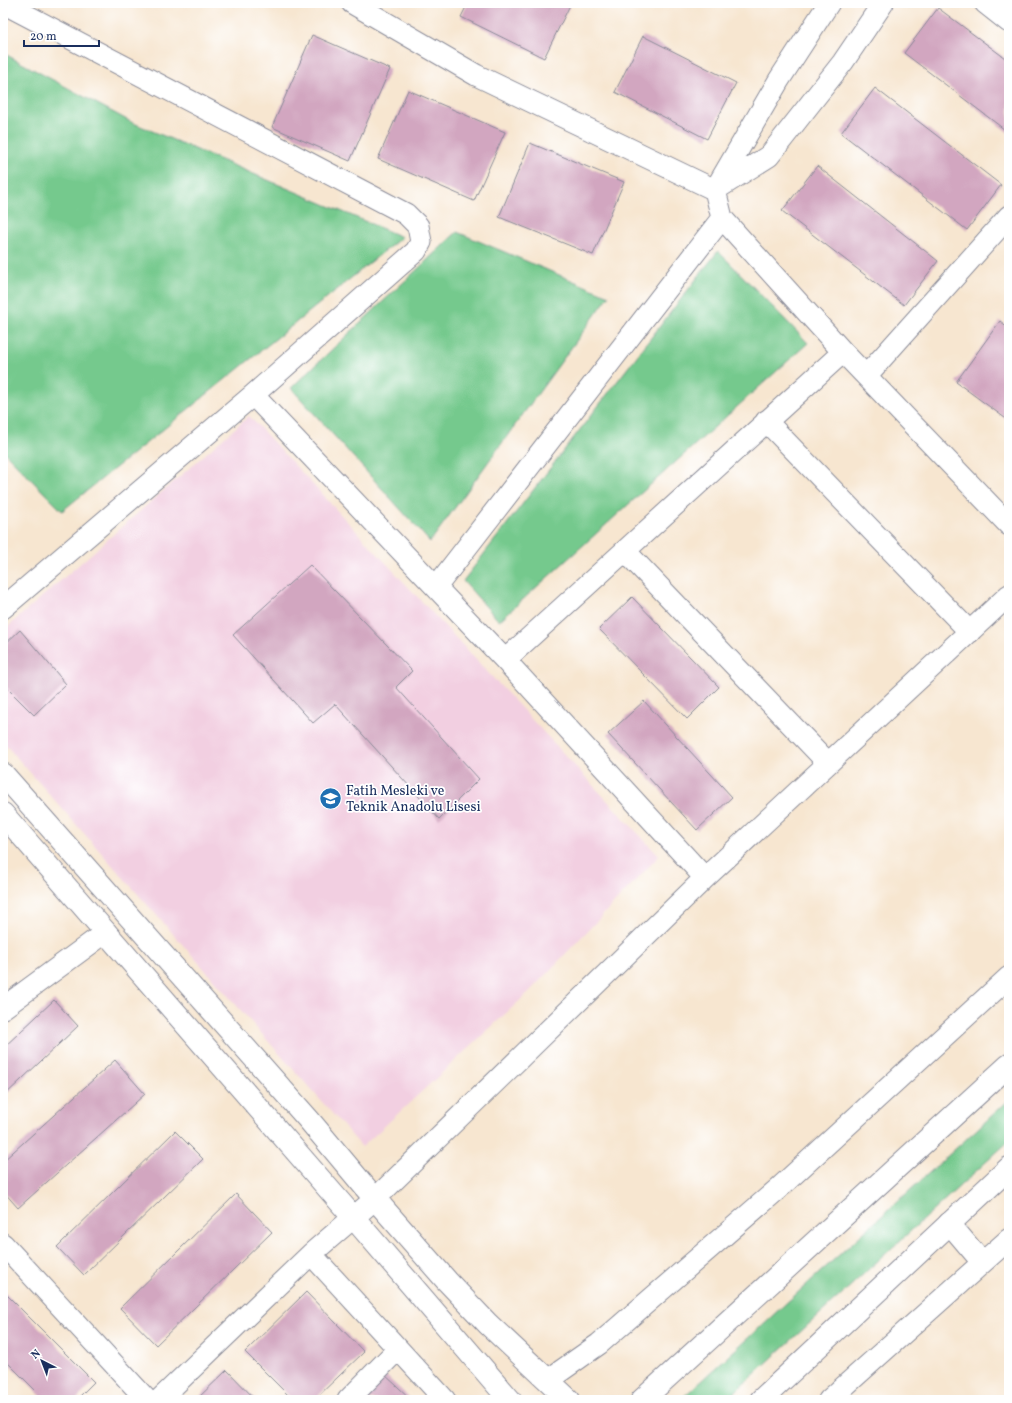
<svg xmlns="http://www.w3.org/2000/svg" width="1012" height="1403" viewBox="0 0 1012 1403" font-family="Vollkorn,serif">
<rect width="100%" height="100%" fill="#fff"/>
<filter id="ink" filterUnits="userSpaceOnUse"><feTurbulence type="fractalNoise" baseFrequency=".025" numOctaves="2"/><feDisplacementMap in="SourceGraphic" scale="8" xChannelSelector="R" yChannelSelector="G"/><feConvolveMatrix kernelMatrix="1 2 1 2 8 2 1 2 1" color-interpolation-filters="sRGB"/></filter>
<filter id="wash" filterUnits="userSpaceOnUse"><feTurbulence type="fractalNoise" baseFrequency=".012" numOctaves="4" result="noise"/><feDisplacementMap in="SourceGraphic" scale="16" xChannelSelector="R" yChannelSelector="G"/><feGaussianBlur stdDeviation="0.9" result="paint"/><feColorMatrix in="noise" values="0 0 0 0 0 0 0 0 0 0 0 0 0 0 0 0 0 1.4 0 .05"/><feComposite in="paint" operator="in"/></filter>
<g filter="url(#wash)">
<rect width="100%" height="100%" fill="#f7e6d0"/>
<path fill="#f2cfe1" d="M249 416 659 856 530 991 362 1147 3 742V631Z"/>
<path fill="#74c98d" stroke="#487c76" d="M3 53 131 122 402 237 62 511 3 451Z
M457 232 609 296 430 542 291 388Z
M718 251 808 343 499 621 463 581Z
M1009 1100V1141L726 1400H680Z"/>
<g id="blocks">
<path fill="#d2a6c0" d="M468 3H571L544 58 461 17Z
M938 8 1009 61V133L904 53Z
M312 35 390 69 350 161 272 127Z
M643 36 736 83 707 139 615 92Z
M875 88 1001 185 967 230 841 133Z
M408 90 505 132 474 201 378 159Z
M530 143 624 182 593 255 499 217Z
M817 166 938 261 904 305 782 211Z
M1000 321 1009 328V421L956 382Z
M310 565 412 671 396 687 479 779 439 819 335 704 313 723 233 635Z
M632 597 719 687 687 719 599 629Z
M20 630 66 684 34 715 3 684V646Z
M644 701 732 797 697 830 608 734Z
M54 1000 78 1026 3 1097V1048Z
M115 1060 145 1094 18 1208 3 1191V1161Z
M175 1131 203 1159 84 1275 57 1247Z
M236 1194 272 1232 156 1345 120 1308Z
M3 1291 94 1382 76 1400H45L3 1358Z
M306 1292 364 1352 314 1400H293L245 1352Z
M227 1370 256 1400H196Z
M384 1374 412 1400H360Z"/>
</g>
</g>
<g filter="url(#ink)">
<use href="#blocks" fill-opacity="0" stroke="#898a97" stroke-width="1"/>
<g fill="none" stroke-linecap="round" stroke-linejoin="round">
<defs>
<path id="street" d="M352 3 476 75 715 190 722 218 843 352 1009 525
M985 3 1009 22
M716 188 779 80 829 3
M715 190 769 156 843 62 883 3
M866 376 1009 216
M253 395 505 660 705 878
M766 421 970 632
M625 551 828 763
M436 587 722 218
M3 608 253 395 416 251 421 242 418 226 406 214 3 3
M505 660 843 352
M3 1008 106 932
M949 1223 982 1262
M3 1244 147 1400
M311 1254 445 1400
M548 1380 599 1344 779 1188 1009 977
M159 1400 311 1254 375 1199 705 878 1009 595
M348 1400 398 1349
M829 1400 1009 1239"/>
<path id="secondary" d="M3 774 309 1120 375 1199 447 1281 488 1324 569 1400
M3 814 353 1217 510 1400
M642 1400 1009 1065
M761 1400 1009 1168"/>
</defs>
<use href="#street" stroke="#898a97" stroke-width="23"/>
<use href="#secondary" stroke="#898a97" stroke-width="24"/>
<use href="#street" stroke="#fff" stroke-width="21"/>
<use href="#secondary" stroke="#fff" stroke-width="22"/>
</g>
</g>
<defs>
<symbol id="university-disc" viewBox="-11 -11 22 22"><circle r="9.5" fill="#1f6fb2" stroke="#fff"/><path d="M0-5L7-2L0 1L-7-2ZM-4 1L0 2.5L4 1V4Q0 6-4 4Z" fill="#fff"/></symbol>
</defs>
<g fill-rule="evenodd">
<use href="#university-disc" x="318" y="786" width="25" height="25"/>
</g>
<g text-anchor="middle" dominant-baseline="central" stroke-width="3.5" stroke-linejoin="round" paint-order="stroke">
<g font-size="14" fill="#1b2f5e" stroke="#fff" text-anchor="start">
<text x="346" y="791">Fatih Mesleki ve<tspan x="346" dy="16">Teknik Anadolu Lisesi</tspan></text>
</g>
</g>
<rect width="1012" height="1403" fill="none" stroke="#fff" stroke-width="16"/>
<g transform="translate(42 1361) rotate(318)" stroke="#ffffff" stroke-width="3" paint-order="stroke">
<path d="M0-3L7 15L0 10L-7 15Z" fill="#1b2f5e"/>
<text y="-6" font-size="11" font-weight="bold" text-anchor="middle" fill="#1b2f5e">N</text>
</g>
<path d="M24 40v6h75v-6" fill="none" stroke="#1b2f5e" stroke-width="2"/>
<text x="30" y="40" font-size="12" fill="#1b2f5e" stroke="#ffffff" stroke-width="3" paint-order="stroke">20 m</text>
</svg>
